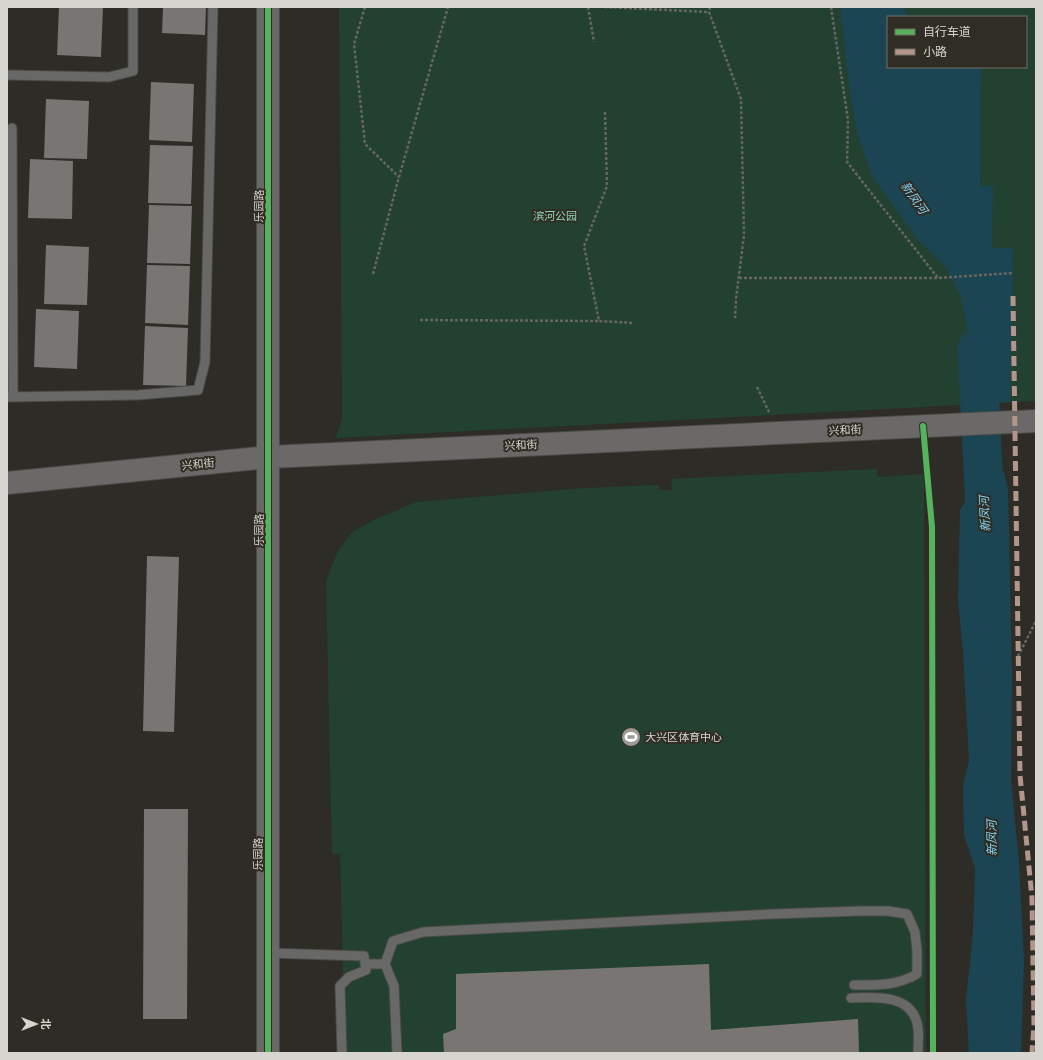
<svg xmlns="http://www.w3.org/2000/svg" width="1043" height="1060" viewBox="0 0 1043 1060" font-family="'Archivo Narrow','Noto Sans SC',sans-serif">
<rect width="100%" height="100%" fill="#2d2c27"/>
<path fill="#234131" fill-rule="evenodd" d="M339 7H1036V401L336 438 342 418ZM888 17H1026V67H888Z
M877 469V477L924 474 926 1053H345L340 854H332L326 581 337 553 352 532 376 519 416 502 585 488 659 485V490H672L671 479Z"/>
<path fill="#1c4554" d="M840 7H903L908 17H888V67H981L980 186H993L992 248H1013L1010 402 968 404 969 340 961 297 946 267 917 239 872 176 858 137 850 94Z
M1004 472 1008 489 1009 528 1012 678 1011 780 1019 863 1024 961 1021 1053H969L966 1000 973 933 975 868 964 835 963 785 969 761 963 652 958 600 960 510 977 483 988 473Z"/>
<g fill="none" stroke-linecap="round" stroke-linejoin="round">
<path stroke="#1c4554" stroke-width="39" d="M977 349 986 530"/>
</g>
<path fill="#787573" d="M59 7H103L101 57 57 55Z
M163 7H206L205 35 162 33Z
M151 82 194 84 192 142 149 140Z
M46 99 89 101 87 159 44 158Z
M150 145 193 146 191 204 148 203Z
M30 159 73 161 72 219 28 218Z
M149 205 192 206 190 264 147 263Z
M46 245 89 247 87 305 44 304Z
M147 265 190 266 188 325 145 323Z
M36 309 79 311 77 369 34 367Z
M145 326 188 328 186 386 143 385Z
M147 556 179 557 174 732 143 731Z
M144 809H188L187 1019H143Z
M709 964 711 1030 858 1019 859 1053H444L443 1034 456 1029V974Z"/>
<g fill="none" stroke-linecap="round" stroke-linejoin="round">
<defs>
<path id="lane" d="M7 75 109 77 133 71V7
M12 128 13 397
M7 397 138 395 198 390 205 362 213 7
M268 953 364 956 366 970 349 977 340 986 342 1053
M365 964H385L394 986 397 1053
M385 964 393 941 423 932 774 914 860 911H888L907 914 915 932 917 951V974C897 986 876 985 854 985
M851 998C876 997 914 994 918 1028 919 1036 918 1045 918 1053"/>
<path id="secondary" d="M7 483 269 457 1036 421
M268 1053V7"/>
</defs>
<use href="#lane" stroke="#4b4a46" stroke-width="11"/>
<use href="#secondary" stroke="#4b4a46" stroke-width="24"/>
<path stroke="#676563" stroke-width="2.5" stroke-dasharray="3 2" stroke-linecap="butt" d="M365 7 354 44 365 144 399 177
M588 7 594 42
M604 7 709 12
M710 7 709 12 741 99 744 235 736 299 735 318
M831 7 848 120 847 162 938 278
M605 112 607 186 584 246 599 321 634 323
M373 274 399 177 448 7
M739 278H938L1013 273
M420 320 599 321
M757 387 769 412
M1018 656 1036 621"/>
<use href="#lane" stroke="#686867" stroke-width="9"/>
<use href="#secondary" stroke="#6b6968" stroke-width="22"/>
<path stroke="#b2968c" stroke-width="5" stroke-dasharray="10 5" stroke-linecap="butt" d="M1013 296 1020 775 1032 898 1034 1025 1032 1053"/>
<defs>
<path id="cycleway" d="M923 426 932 527 933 1053
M268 1053V7"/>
</defs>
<use href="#cycleway" stroke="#302d24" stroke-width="8"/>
<use href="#cycleway" stroke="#56b35d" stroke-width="6"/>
</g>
<defs>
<symbol id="stadium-disc" viewBox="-11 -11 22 22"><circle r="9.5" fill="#9c9a94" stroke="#302d24"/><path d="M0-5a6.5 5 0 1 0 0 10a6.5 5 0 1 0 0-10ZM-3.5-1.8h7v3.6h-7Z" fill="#fff"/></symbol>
</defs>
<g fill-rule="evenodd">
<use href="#stadium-disc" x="620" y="726" width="22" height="22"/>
</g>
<g text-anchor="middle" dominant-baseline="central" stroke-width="4" stroke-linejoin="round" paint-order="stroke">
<g font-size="11" fill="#d7d5cf" stroke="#302d24">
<text transform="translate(259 206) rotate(-90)">乐园路</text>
<text transform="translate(845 430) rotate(-3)">兴和街</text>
<text transform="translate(521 445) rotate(-3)">兴和街</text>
<text transform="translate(198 464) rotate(-6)">兴和街</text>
<text transform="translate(259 530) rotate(-90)">乐园路</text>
<text transform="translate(258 854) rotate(-90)">乐园路</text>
</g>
<g font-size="11" fill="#90d5b0" stroke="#302d24">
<text x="555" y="216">滨河公园</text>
</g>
<g font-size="11" fill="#d7d5cf" stroke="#302d24" text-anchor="start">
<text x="645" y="737">大兴区体育中心</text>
</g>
<g font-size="12" font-style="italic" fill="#86d3f1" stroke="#302d24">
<text transform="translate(914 198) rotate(55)">新凤河</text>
<text transform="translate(985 514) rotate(-93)">新凤河</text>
<text transform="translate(992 838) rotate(-91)">新凤河</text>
</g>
</g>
<rect width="1043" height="1060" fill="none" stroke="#d7d5cf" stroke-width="16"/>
<rect x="887" y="16" width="140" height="52" fill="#302d24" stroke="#737068"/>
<rect x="895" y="29" width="20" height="6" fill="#56b35d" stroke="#737068"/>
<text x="923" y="36" font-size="12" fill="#d7d5cf">自行车道</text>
<rect x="895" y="49" width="20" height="6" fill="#b2968c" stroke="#737068"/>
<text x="923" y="56" font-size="12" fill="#d7d5cf">小路</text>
<g transform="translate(36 1024) rotate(90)" stroke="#302d24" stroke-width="3" paint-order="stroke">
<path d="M0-3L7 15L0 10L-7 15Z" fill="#d7d5cf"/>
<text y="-6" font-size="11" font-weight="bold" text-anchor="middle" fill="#d7d5cf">北</text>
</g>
</svg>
